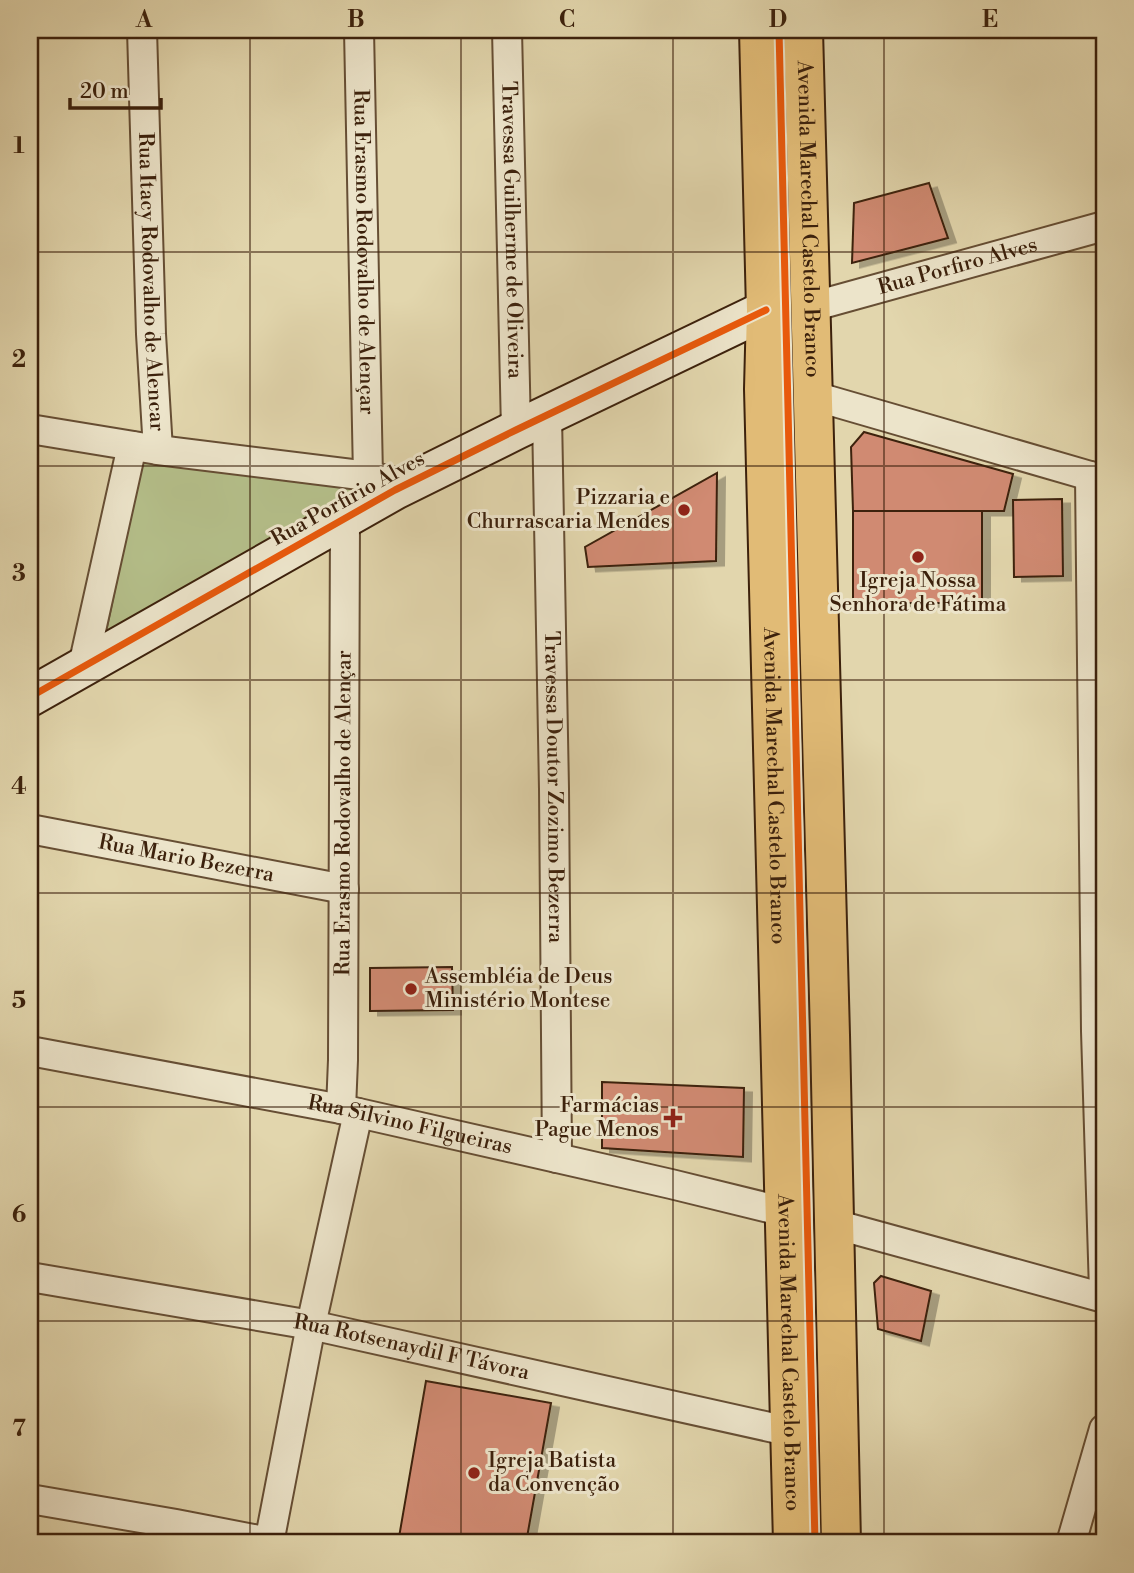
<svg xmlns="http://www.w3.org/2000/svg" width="1134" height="1573" viewBox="0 0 1134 1573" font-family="'Libre Bodoni',serif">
<defs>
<filter id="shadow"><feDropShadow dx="8" dy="4.5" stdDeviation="0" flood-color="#0004"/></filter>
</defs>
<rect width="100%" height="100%" fill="#e2d6ad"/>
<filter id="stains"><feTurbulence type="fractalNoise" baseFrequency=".00286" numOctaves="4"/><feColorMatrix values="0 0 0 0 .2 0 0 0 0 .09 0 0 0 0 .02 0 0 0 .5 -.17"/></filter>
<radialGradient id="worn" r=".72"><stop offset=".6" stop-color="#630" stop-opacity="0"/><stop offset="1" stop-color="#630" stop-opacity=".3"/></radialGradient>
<path fill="#b4be89" stroke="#78704a" stroke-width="2" d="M142 461 369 488 120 632H106Z"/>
<path fill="#d08a72" stroke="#3c210c" stroke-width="2" filter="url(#shadow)" d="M929 183 948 238 852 263 854 203Z
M864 432 1013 474 1004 511H853L851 447Z
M717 473 716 561 588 567 585 547Z
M1062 499 1063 576 1014 577 1013 500Z
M853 511H982V603H853Z
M452 967 453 1010 370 1011V968Z
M602 1082 744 1088 743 1157 602 1148Z
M881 1276 931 1291 921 1341 878 1329 874 1283Z
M426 1381 551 1403 526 1543H398Z"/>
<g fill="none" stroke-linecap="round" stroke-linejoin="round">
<defs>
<g id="street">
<path id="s1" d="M142 30 151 334 158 450"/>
<path id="s2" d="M359 30 368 476"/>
<path id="s3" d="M507 30 516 430"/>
<path id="s4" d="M811 307 1104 226"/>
<path d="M814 396 1104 480"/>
<path id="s5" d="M547 416 554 789 557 1158"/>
<path d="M30 429 158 450 368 476 387 480"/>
<path d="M1090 476 1096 1031 1104 1291"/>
<path d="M83 666 132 446"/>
<path id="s6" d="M30 829 344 889"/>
<path id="s7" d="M30 1051 341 1109 671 1184 785 1212"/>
<path id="s8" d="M341 1109 343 1060 345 520"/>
<path d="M834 1224 1104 1298"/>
<path id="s9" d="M30 1277 311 1325 792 1432"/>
<path d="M30 1499 176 1524 274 1543"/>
<path d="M269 1543 311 1325 358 1113"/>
<path d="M1071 1543 1104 1429"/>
</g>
<path id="secondary" d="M30 697 395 490 516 430 766 310"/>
<g id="primary">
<path id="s10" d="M759 30 766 310 764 389 793 1543"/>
<path id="s11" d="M803 30 830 1035 841 1543"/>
</g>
</defs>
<use href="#street" stroke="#664e34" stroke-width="32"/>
<use href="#secondary" stroke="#3c210c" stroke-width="42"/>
<use href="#primary" stroke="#3c210c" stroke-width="42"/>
<use href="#street" stroke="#ece4ca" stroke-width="28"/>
<use href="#secondary" stroke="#ece4ca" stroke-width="38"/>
<use href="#primary" stroke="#e1bb76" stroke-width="38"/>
<defs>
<path id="cycleway" d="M779 30 815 1543
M30 697 395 490 516 430 766 310"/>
</defs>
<use href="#cycleway" stroke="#ece4ca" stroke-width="11"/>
<use href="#cycleway" stroke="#e8590c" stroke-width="7"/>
</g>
<path fill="none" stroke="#3c210c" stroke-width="2" stroke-opacity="0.55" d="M250 30V1543M461 30V1543M673 30V1543M884 30V1543M30 252H1104M30 466H1104M30 680H1104M30 893H1104M30 1107H1104M30 1321H1104"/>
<g fill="#8f2418" stroke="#ece4ca" stroke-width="2.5">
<circle cx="684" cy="510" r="7"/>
<circle cx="918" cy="557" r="7"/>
<circle cx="411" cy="989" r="7"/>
<path d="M669.5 1107.5h7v7h7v7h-7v7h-7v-7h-7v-7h7z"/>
<circle cx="474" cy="1473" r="7"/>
</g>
<g text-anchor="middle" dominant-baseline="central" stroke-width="6" stroke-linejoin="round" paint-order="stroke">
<g font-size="21" fill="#3c210c" stroke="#ece4ca">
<text stroke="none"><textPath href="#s11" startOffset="189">Avenida Marechal Castelo Branco</textPath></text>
<text stroke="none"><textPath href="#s3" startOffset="200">Travessa Guilherme de Oliveira</textPath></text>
<text stroke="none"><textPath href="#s2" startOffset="222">Rua Erasmo Rodovalho de Alençar</textPath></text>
<text stroke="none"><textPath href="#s4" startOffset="152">Rua Porfiro Alves</textPath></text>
<text stroke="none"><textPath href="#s1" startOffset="252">Rua Itacy Rodovalho de Alencar</textPath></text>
<text transform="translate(348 499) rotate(-29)">Rua Porfirio Alves</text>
<text stroke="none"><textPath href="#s5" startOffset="371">Travessa Doutor Zozimo Bezerra</textPath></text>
<text stroke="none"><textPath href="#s10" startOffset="756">Avenida Marechal Castelo Branco</textPath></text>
<text stroke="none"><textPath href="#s8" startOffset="296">Rua Erasmo Rodovalho de Alençar</textPath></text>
<text stroke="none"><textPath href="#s6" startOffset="159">Rua Mario Bezerra</textPath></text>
<text stroke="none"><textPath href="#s7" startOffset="387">Rua Silvino Filgueiras</textPath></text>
<text stroke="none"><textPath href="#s9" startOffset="388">Rua Rotsenaydil F Távora</textPath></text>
<text stroke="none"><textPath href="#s10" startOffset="1323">Avenida Marechal Castelo Branco</textPath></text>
</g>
<g font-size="21" fill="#3c210c" stroke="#ece4ca" text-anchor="end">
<text x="670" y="498">Pizzaria e<tspan x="670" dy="24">Churrascaria Mendes</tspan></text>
<text x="918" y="581" text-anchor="middle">Igreja Nossa<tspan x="918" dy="24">Senhora de Fátima</tspan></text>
<text x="425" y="977" text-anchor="start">Assembléia de Deus<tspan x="425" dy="24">Ministério Montese</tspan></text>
<text x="659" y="1106">Farmácias<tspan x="659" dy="24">Pague Menos</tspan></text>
<text x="488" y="1461" text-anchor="start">Igreja Batista<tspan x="488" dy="24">da Convenção</tspan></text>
</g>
</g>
<rect width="1134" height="1573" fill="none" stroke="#e2d6ad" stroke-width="77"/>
<path d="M70 98v10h91v-10" fill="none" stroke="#3c210c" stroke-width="3.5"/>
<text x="80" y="98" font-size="21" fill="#3c210c" stroke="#ece4ca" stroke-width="5" paint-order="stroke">20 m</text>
<rect x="38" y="38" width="1058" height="1496" fill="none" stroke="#3c210c" stroke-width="2.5"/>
<g font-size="23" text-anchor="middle" font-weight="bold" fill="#3c210c">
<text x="144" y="27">A</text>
<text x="356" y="27">B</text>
<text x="567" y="27">C</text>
<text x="778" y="27">D</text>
<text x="990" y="27">E</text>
<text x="19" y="153">1</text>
<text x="19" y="367">2</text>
<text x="19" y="581">3</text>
<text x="19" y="794">4</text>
<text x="19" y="1008">5</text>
<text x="19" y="1222">6</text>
<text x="19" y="1436">7</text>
</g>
<rect width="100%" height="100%" filter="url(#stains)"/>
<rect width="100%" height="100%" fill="url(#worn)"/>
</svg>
